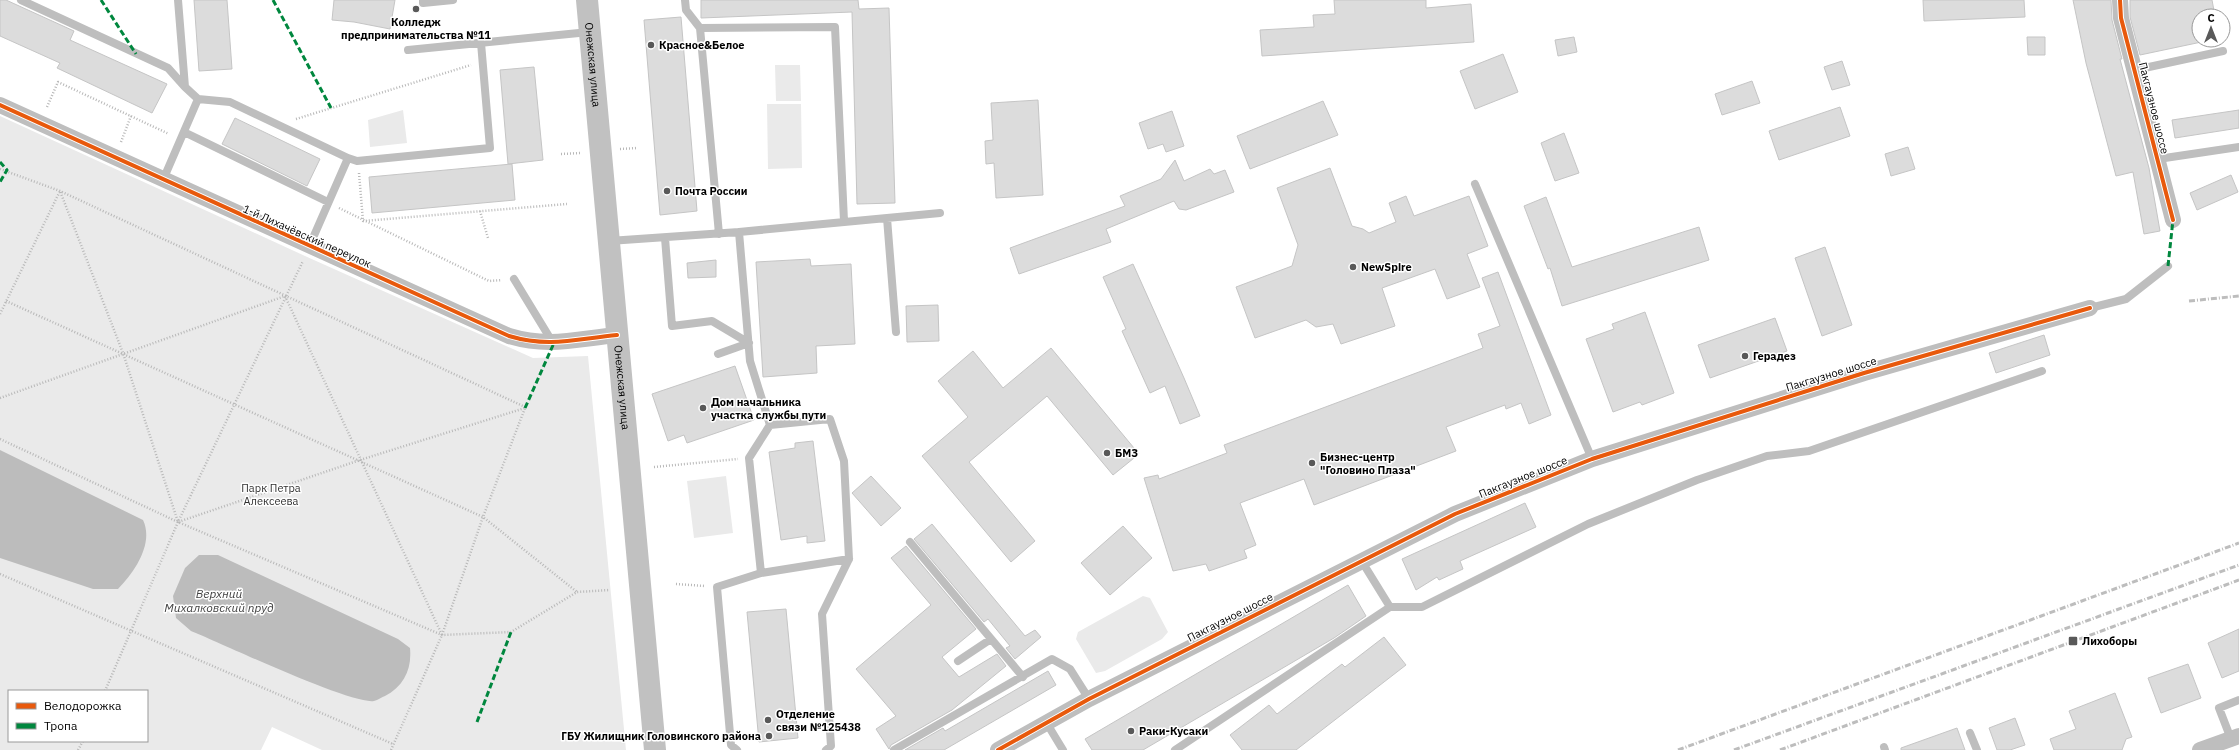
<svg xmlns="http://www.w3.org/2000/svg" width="2239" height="750" viewBox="0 0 2239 750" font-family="'IBM Plex Sans',sans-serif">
<rect width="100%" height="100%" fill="#fff"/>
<path fill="#eaeaea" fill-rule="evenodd" d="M775 65H800L801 101H776Z
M767 104H801L802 168 768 169Z
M403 110 407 143 370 147 368 120Z
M0 116 305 256 533 358 588 356 626 750H322L272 727 261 750H0ZM9 691H147V741H9Z
M726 476 733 533 694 538 687 481Z
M1143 596 1150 598 1168 632 1162 639 1105 671 1096 673 1076 639 1078 632Z"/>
<path fill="#bcbcbc" d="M0 450 143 520C154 543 135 572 118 589H93L0 558Z
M199 555H218L398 639 410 648C412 669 404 686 385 696 382 697 378 700 374 701 351 705 221 643 191 631L176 618 173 596 185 568Z"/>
<path fill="#dcdcdc" stroke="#c5c5c5" d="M0 0H6L74 31 70 40 167 84 152 113 57 68 60 63 0 36Z
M194 0H227L232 69 199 71Z
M334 0H395L390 29 354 22 332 20Z
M701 0H858L859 9 889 8 895 203 857 204 852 12 701 18Z
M1334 0H1426V8L1471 4 1474 42 1262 56 1260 30 1314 27 1313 15 1335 14Z
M1923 0H2024L2025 17 1924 21Z
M2073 0H2111L2112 20 2122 59H2120L2149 168 2160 231 2144 234 2133 172 2116 176 2086 63Z
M2130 0H2212L2215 16H2199V40H2211L2140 55 2130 17Z
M681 17 697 211 660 215 644 20Z
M1574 37 1577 52 1558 56 1555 40Z
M2027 37H2045V55H2028Z
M1503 54 1518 92 1475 109 1460 71Z
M1842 61 1850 85 1832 90 1824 67Z
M534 67 543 160 508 164 500 70Z
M1752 81 1760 103 1722 115 1715 94Z
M1038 100 1043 195 996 198 994 163 986 164 985 141 993 140 991 103Z
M1323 101 1338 135 1250 169 1237 136Z
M1840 107 1850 136 1779 160 1769 131Z
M2239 110V128L2175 138 2172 120Z
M1172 111 1184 146 1166 152 1163 144 1148 149 1139 123Z
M235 118 320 159 307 186 222 144Z
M1564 133 1579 173 1555 181 1541 143Z
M1908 147 1915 169 1891 176 1885 154Z
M1175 160 1184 181 1210 169 1214 174 1225 170 1234 192 1186 210 1179 209 1174 201 1106 229 1111 242 1019 274 1010 248 1125 206 1120 196 1161 179Z
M512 164 515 200 372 213 369 177Z
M1330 168 1352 226 1363 229 1369 233 1396 222 1389 203 1406 196 1414 216 1469 196 1488 246 1467 254 1480 287 1447 299 1435 269 1382 288 1395 326 1341 344 1333 324 1316 327 1306 320 1255 338 1236 287 1292 266 1298 245 1277 188Z
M2231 175 2238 192 2197 210 2190 193Z
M1546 197 1572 267 1699 227 1709 260 1562 306 1550 268 1548 269 1524 206Z
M1825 247 1852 325 1822 336 1795 258Z
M810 259 811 266 851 264 855 344 816 346 817 373 763 377 756 262Z
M716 260V277L688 278 687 263Z
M1133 264 1184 378 1200 416 1180 424 1165 386 1150 393 1122 331 1126 329 1103 277Z
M1498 272 1551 415 1529 424 1521 403 1506 409 1505 405 1446 427 1456 451 1314 505 1304 479 1240 503 1256 545 1244 550 1247 558 1209 571 1206 564 1173 571 1144 478 1158 475 1159 479 1227 453 1224 445 1483 348 1478 334 1500 326 1482 278Z
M938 305 939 341 907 342 906 306Z
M1645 312 1674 393 1642 405 1640 402 1613 412 1586 339 1614 329 1612 324Z
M1775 318 1787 351 1710 378 1698 345Z
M2044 335 2050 355 1996 373 1989 353Z
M1051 348 1139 454 1113 475 1047 396 969 462 1035 541 1011 562 922 456 968 417 938 381 973 351 1003 388Z
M735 366 754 420 687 443 684 435 668 441 652 394Z
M813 441 825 541 807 543V536L781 540 769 452 795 448V443Z
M871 476 901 508 881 526 852 493Z
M1525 503 1536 527 1460 561 1463 569 1439 580 1437 577 1416 590 1402 559Z
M932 524 1025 636 1035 630 1041 637 1015 659 1006 648 1010 646 988 619 984 622 914 539Z
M1123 526 1152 558 1110 595 1081 563Z
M906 546 976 629 942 657 959 677 997 654 1006 666 952 710 891 745 889 749 876 729 896 716 856 669 931 605 891 558Z
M1348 585 1366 616 1334 638 1143 750H1092L1085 739Z
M786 609 798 738 759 742 747 612Z
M2239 629V671L2222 678 2208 643Z
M1384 637 1406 665 1296 750H1242L1230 735 1269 705 1277 714 1342 664 1345 667Z
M2188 664 2201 698 2161 713 2148 678Z
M1048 671 1056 685 944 750H905L943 728 945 731Z
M2115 693 2132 737 2126 739 2122 750H2054L2050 739 2076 729 2069 711Z
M2015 718 2025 745 2010 750H1997L1989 728Z
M1957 728 1965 750H1901V748Z"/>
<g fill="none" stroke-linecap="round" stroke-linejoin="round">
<path stroke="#b8b8b8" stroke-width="2.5" stroke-dasharray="1 2" stroke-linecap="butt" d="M47 107 58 82 169 134
M296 119 471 65
M121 142 131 116
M620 149 638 148
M561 154 581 153
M0 169 60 191 525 407
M359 173 363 221 567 204
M339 208 489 281 502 280
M480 211 488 238
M6 301 483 517 577 592
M0 314 60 191 123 353 178 522 360 460 525 408
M0 398 285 296 442 635
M0 439 178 522 442 635 511 632 577 592 610 590
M654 467 738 459
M0 574 393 744
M676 584 705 586
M105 691 178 522 303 261
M78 750 83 741
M391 750 442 635 483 517 525 408"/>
<path stroke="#bebebe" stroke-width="8" d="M21 0 168 68 185 87
M178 0 185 87 198 99
M423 0V3L453 0
M685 0 686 10 700 28 719 234
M700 28 835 27 844 221
M408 50 589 32
M2135 70 2223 51
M184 132 328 202
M348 158 357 161 490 148 481 43
M2158 159 2239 147
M163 180 198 99 230 102 348 158 309 247
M1475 184 1592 459
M887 218 896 332
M739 232 940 213
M665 238 672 326 712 321 749 343
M609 241 739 232 750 361 770 425 749 458 761 573 717 587 731 745 737 750
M514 279 553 343
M2090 308 2126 299 2168 266
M718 354 749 343
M910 542 1023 677
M761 573 849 559 844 461 830 419 770 425
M1390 607H1422L1588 524 1697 480 1767 456 1809 451 2042 371
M958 661 991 639
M1046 722 1063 750
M1970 733 1977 750
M2231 739 2219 708 2239 700
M1884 747 1885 750
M826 750 831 746 822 614 849 559
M894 750 1052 659 1070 669 1089 699
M1175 750 1390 607 1361 560"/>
<path stroke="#bebebe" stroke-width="16" d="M2120 0 2121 18 2173 220
M0 105 509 336C549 348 576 339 617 335
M998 750 1089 699 1455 514 1592 459 1864 373 2090 308
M2200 750 2239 736"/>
<path stroke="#c1c1c1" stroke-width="22" id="s1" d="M587 0 655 750"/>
<path stroke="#bdbdbd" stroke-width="3" stroke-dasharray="6 2 1 2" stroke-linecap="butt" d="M2189 301 2239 296
M1678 750 2239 543
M1734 750 2239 565
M1780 750 2239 580"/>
<path stroke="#00873e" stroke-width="3" stroke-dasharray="6 3" stroke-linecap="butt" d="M101 0 136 54
M273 0 331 108
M0 162 7 170 0 182
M2168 266 2173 220
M525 408 554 343
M477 722 511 632"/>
<defs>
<path id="cycleway" d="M2120 0 2121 18 2173 220
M0 105 509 336C549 348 576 339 617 335
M998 750 1089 699 1455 514 1592 459 1864 373 2090 308"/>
</defs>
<use href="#cycleway" stroke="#fff" stroke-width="6"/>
<use href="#cycleway" stroke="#e8590c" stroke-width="4"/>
</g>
<g fill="#595959" stroke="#fff" stroke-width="1.5">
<circle cx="416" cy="9" r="4"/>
<circle cx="651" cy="45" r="4"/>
<circle cx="667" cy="191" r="4"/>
<circle cx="1353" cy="267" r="4"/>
<circle cx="1745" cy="356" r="4"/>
<circle cx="703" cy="408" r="4"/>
<circle cx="1107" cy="453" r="4"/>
<circle cx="1312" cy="463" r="4"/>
<rect x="2068" y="636" width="10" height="10" rx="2"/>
<circle cx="768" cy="720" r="4"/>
<circle cx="1131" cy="731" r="4"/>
<circle cx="769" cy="736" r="4"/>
</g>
<g text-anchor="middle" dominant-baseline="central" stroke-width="3" stroke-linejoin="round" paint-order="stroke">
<g font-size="11" font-weight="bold" fill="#000" stroke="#fff" text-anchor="start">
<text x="416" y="22" text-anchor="middle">Колледж<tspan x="416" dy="13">предпринимательства №11</tspan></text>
<text x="659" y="45">Красное&amp;Белое</text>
<text x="675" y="191">Почта России</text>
<text x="1361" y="267">NewSpire</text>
<text x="1753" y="356">Герадез</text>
<text x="711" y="402">Дом начальника<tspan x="711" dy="13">участка службы пути</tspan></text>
<text x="1115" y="453">БМЗ</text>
<text x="1320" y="457">Бизнес-центр<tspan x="1320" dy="13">"Головино Плаза"</tspan></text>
<text x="2082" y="641">Лихоборы</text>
<text x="776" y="714">Отделение<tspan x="776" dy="13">связи №125438</tspan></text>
<text x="1139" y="731">Раки-Кусаки</text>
<text x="761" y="736" text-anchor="end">ГБУ Жилищник Головинского района</text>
</g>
<g font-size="11" fill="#000" stroke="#fff">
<text stroke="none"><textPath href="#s1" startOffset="65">Онежская улица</textPath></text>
<text transform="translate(2154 108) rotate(76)">Пакгаузное шоссе</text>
<text transform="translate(307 236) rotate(24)">1-й Лихачёвский переулок</text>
<text transform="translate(1831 374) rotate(-17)">Пакгаузное шоссе</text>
<text stroke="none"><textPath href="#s1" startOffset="389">Онежская улица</textPath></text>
<text transform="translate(1523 477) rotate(-22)">Пакгаузное шоссе</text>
<text transform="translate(1230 617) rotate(-27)">Пакгаузное шоссе</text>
</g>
<g font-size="11" fill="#2f2f2f" stroke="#fff">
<text x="271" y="488">Парк Петра<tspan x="271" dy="13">Алексеева</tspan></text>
</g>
<g font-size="12" font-style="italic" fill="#404040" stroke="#fff">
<text x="219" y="593">Верхний<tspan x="219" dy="14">Михалковский пруд</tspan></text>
</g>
</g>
<rect x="8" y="690" width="140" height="52" fill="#ffffff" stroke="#999999"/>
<rect x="16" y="703" width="20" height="6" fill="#e8590c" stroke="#999999"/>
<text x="44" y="710" font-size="12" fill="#000000">Велодорожка</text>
<rect x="16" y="723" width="20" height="6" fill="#00873e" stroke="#999999"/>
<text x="44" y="730" font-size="12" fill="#000000">Тропа</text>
<g transform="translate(2211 28)"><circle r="19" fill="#ffffff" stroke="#999999"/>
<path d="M0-3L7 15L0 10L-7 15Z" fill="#595959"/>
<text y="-6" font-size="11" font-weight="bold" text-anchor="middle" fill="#000000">С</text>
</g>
</svg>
